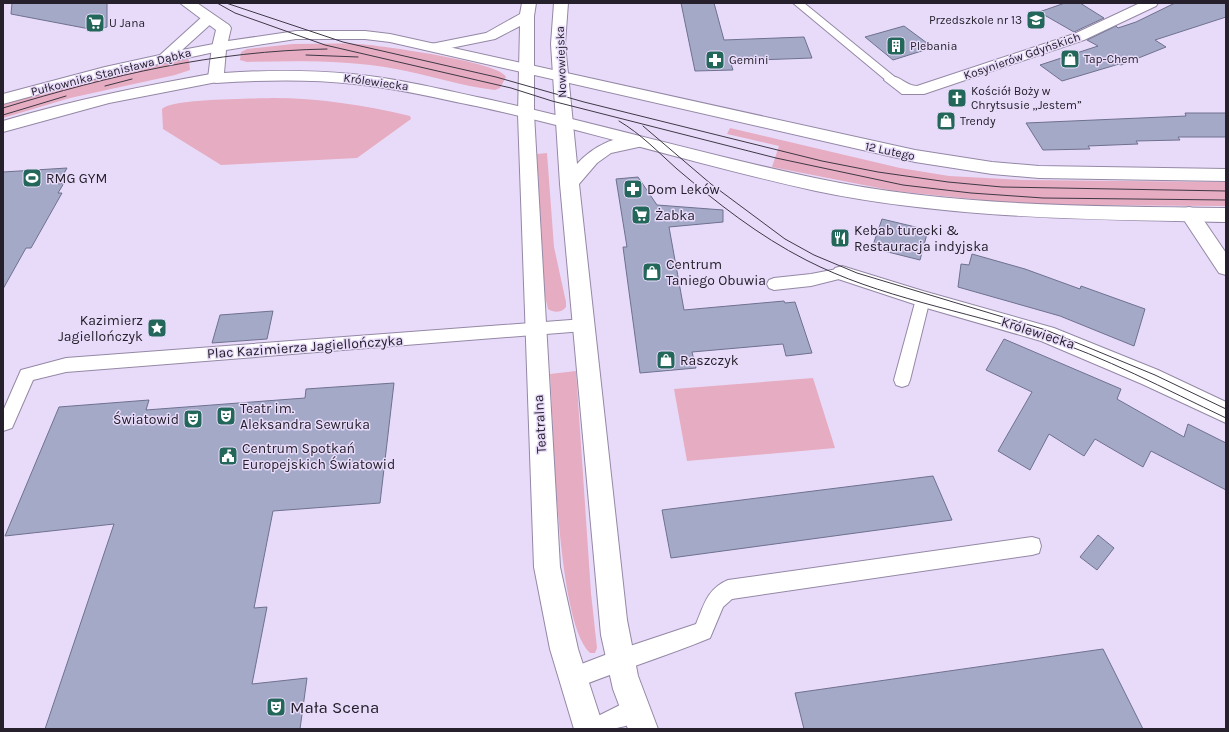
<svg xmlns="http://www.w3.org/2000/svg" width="1229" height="732" viewBox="0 0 1229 732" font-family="Karla,sans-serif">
<rect width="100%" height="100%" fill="#e8dbfa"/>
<path fill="#e6acc1" d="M293 44C315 44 337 43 358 44 378 45 501 62 506 77L500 88 495 90C461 86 429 75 396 69 346 60 297 61 247 62L240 60 241 52 247 49Z
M187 59 189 60 190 70 175 75 70 98 3 118V104L98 78Z
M272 98C319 98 364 105 410 116L411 119 357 158 221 165 163 129 162 109C172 98 253 99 272 98Z
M730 128 900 168 949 176 1022 180 1226 182V206L1060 205 1001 202 894 191 772 167 779 146 727 134Z
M547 153 554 247 566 302V307C561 313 554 313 548 309L545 296 537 154Z
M576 371 591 593 597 648 595 653H590C556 622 554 426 550 374Z
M813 378 835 448 687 461 674 389Z"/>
<path fill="#a5a9c8" stroke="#6e718e" d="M12 3H107V27L95 30 11 14Z
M681 3H714L724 40 804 37 812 58 730 61 733 70 695 71Z
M1065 3H1080L1104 18 1074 32 1039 12Z
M1175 3H1226V17L1155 40 1166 47 1121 65 1119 64 1062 81 1040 65 1098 46 1087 40 1116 26 1118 28 1136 22Z
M904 26 927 43 922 45 928 49 893 60 865 37Z
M1185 113H1226V137H1178L1180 140 1136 141 1138 144 1088 146 1090 149 1043 150 1026 123 1186 116Z
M67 168 58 184 64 183 58 193H62L31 248H26L3 289V172Z
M638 177 657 205 723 210V222L669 227 684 310 784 301 785 303 795 302 812 353 786 356 783 344 692 352 696 368 640 373 623 247H627L616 179Z
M882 219 928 230 920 260 872 248Z
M972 254 1025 269 1080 289 1081 286 1145 309 1134 346 1060 316 958 287 961 264 969 265Z
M273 311 267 339 212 343 220 315Z
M1004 339 1121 389 1117 399 1184 437 1188 424 1226 443V490L1151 451 1143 467 1095 439 1084 456 1049 434 1030 470 998 451 1032 392 986 370Z
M394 383 380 503 273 511 254 608 267 607 252 684 307 678 300 729H45L114 524 5 536 59 407 149 400 146 410 305 398 306 389Z
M933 476 952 520 671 558 662 510Z
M1098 535 1114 548 1097 570 1080 557Z
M1103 649 1143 729H804L795 693Z"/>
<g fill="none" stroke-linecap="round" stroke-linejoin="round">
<defs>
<path id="service" d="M793 3H804L896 78 898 80 896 82H888Z
M842 268 847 269 849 273 847 277 811 286 774 290 769 288 767 284 769 280 774 278 811 274Z
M923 293 928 295 930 299 910 380 908 385 902 387 896 385 894 380 916 299 918 295Z
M584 319 589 321 592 325 589 329 584 331 66 372 33 380 12 428 3 431V411L21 370 66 358Z
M1032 537 1039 539 1041 546 1039 553 1032 555 732 599 723 607 710 638C664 657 617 671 571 690L564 686 560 679 564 672 571 668 618 650 696 624C704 605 707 589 728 580Z
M634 698 642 701 645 709C635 732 605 729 585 729L588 721Z"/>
<path id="minor" d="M1140 3H1158L1156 6 1084 40 924 94H902L884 80 886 77C899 73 905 86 917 86L1074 34Z
M1189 207 1196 209 1226 253V275L1219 273 1180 214 1182 209Z
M842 266 923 291 1054 328 1158 370 1226 402V423L1142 384 1041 341 923 307 835 278 832 273 835 268Z"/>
<path id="tertiary" d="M522 3H536L534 16V114L560 567 578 649 604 729H574L550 649 534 567 518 114 520 26 495 39 436 51 431 50 429 47 431 44 486 33 520 14Z
M554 3H568L565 44 577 164C592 147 619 132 643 138L646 142 643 146 611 153 597 163 579 184 627 620 638 676 658 729H628L613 689 601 635 560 184 551 44Z
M208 15 213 16 215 19 213 22 182 50 219 43 224 44 226 47 224 50 112 74 3 104V94L105 67 160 55 203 16Z
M216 73 222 75 224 78 222 81 109 103 3 132V121C73 100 144 86 216 73Z"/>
<path id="secondary" d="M180 3H197L229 25 231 28 228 41 296 31H365L390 34 915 150 992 162 1039 166 1226 169V181L1039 178 992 174 915 162 390 42 365 39H296L226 50 224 73C267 70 309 70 352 74 394 78 436 88 477 97 590 121 701 154 815 178 950 207 1088 206 1226 208V222C1088 219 952 219 816 191 702 166 590 131 476 106 436 98 396 88 355 84 309 79 262 80 216 83L210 81 208 78 212 47 216 30Z"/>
</defs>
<use href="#service" stroke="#9488a5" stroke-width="2"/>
<use href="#minor" stroke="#9488a5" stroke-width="2"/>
<use href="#tertiary" stroke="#9488a5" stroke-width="2"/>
<use href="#secondary" stroke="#9488a5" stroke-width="2"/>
<use href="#service" fill="#fff" fill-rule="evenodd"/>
<use href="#minor" fill="#fff" fill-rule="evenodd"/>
<use href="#tertiary" fill="#fff" fill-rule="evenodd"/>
<use href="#secondary" fill="#fff" fill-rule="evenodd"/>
<path stroke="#3e3846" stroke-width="1" d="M217 3 235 13 325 45 511 88 552 101 776 158 903 185 971 193 1043 198 1226 200
M226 3 343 42 496 77 584 102 822 161 878 172 948 182 1002 187 1226 191
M306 55 358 57
M105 86 132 79
M3 108C112 75 213 51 327 49
M3 115 66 96
M619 121C641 134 658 152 677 169 717 203 759 236 806 260 880 298 963 310 1041 336 1105 357 1165 389 1226 418
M643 126 711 184 785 239 814 255 857 273 1046 330 1155 375 1226 409"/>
</g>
<defs>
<symbol id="school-square" viewBox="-11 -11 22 22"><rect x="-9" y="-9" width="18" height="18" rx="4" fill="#226759" stroke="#e8dbfa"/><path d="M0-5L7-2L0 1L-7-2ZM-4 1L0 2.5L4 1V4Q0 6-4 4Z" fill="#fff"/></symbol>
<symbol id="supermarket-square" viewBox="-11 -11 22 22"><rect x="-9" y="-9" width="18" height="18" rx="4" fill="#226759" stroke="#e8dbfa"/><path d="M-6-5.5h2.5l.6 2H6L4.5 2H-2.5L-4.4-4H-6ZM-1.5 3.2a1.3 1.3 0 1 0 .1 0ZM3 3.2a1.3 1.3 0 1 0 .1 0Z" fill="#fff"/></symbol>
<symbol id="building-square" viewBox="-11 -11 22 22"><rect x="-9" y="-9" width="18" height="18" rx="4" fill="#226759" stroke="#e8dbfa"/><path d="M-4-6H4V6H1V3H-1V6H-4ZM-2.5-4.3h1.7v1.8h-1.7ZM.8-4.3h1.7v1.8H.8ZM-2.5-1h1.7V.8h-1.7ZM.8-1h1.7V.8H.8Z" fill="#fff"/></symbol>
<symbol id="shop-square" viewBox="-11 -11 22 22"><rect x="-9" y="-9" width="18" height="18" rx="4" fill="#226759" stroke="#e8dbfa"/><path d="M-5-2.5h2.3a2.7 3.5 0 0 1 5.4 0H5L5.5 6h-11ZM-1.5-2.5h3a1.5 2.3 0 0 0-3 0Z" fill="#fff"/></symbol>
<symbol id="pharmacy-square" viewBox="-11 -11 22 22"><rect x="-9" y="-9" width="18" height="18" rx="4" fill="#226759" stroke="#e8dbfa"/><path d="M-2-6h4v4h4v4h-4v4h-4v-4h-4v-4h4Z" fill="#fff"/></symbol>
<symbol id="church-square" viewBox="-11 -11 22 22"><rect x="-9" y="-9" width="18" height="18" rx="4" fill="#226759" stroke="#e8dbfa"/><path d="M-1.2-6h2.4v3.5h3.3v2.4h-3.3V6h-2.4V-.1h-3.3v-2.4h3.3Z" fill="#fff"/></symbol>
<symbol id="stadium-square" viewBox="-11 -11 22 22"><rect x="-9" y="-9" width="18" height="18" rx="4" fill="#226759" stroke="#e8dbfa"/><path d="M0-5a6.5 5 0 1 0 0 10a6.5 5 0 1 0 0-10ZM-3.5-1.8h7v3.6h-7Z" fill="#fff"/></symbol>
<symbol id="restaurant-square" viewBox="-11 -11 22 22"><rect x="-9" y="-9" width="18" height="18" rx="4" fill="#226759" stroke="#e8dbfa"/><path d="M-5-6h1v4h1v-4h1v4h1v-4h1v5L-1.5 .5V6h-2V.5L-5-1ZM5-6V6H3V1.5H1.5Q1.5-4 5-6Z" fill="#fff"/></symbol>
<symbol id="sight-square" viewBox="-11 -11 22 22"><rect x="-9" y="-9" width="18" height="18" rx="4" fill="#226759" stroke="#e8dbfa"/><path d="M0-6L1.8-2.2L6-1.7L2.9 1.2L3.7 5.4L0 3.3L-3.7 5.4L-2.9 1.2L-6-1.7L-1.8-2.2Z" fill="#fff"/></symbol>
<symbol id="theatre-square" viewBox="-11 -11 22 22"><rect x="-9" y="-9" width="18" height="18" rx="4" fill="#226759" stroke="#e8dbfa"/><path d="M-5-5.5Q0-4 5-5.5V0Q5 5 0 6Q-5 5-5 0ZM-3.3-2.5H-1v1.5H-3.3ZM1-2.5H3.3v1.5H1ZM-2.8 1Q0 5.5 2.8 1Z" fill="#fff"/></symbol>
<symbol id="civic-square" viewBox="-11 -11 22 22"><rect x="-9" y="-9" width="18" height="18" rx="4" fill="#226759" stroke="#e8dbfa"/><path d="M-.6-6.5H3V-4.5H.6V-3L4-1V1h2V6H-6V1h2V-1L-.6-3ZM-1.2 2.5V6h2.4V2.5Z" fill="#fff"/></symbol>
</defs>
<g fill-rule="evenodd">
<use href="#school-square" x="1025" y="9" width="22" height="22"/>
<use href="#supermarket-square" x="84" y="12" width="22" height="22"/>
<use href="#building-square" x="885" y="35" width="22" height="22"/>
<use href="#shop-square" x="1059" y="48" width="22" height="22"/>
<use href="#pharmacy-square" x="704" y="49" width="22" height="22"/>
<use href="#church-square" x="946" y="87" width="22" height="22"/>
<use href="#shop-square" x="935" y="110" width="22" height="22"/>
<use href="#stadium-square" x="21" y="167" width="22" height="22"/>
<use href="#pharmacy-square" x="622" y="178" width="22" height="22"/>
<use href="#supermarket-square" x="630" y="204" width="22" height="22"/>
<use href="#restaurant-square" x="829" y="227" width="22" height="22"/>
<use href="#shop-square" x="641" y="261" width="22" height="22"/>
<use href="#sight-square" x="146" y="317" width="22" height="22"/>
<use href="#shop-square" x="655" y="349" width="22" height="22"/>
<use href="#theatre-square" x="215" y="405" width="22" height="22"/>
<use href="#theatre-square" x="182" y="408" width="22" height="22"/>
<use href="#civic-square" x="217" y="445" width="22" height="22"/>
<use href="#theatre-square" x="265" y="696" width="22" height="22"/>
</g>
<g text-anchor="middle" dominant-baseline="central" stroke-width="3" stroke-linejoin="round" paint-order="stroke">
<g font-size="12" fill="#25202b" stroke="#e8dbfa" text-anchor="start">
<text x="1022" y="20" text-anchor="end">Przedszkole nr 13</text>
<text x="109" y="23">U Jana</text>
<text x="910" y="46">Plebania</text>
<text x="1084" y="59">Tap-Chem</text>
<text x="729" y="60">Gemini</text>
<text x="971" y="91">Kościół Boży w<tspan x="971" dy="14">Chrytsusie „Jestem”</tspan></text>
<text x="960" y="121">Trendy</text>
</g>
<g font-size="12" fill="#25202b" stroke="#e8dbfa">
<text transform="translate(1022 56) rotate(-19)">Kosynierów Gdyńskich</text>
<text transform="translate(561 62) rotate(-92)">Nowowiejska</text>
<text transform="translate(111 72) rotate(-14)">Pułkownika Stanisława Dąbka</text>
<text transform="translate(376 82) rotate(8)">Królewiecka</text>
<text transform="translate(890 151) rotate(12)">12 Lutego</text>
</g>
<g font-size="14" fill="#25202b" stroke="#e8dbfa" text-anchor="start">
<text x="46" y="178">RMG GYM</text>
<text x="647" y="189">Dom Leków</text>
<text x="655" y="215">Żabka</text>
<text x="854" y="230">Kebab turecki &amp;<tspan x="854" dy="16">Restauracja indyjska</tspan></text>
<text x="666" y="264">Centrum<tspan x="666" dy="16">Taniego Obuwia</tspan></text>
<text x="143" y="320" text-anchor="end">Kazimierz<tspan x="143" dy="16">Jagiellończyk</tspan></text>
<text x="680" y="360">Raszczyk</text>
<text x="240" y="408">Teatr im.<tspan x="240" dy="16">Aleksandra Sewruka</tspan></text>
<text x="179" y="419" text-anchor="end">Światowid</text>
<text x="242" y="448">Centrum Spotkań<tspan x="242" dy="16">Europejskich Światowid</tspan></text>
</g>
<g font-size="14" fill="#25202b" stroke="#e8dbfa">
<text transform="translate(1038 333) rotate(18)">Królewiecka</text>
<text transform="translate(305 347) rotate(-4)">Plac Kazimierza Jagiellończyka</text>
<text transform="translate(540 424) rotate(-93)">Teatralna</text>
</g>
<g font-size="17" fill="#25202b" stroke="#e8dbfa" text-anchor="start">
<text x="290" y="707">Mała Scena</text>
</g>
</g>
<rect width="1229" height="732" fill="none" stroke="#25202b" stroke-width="8"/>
</svg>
